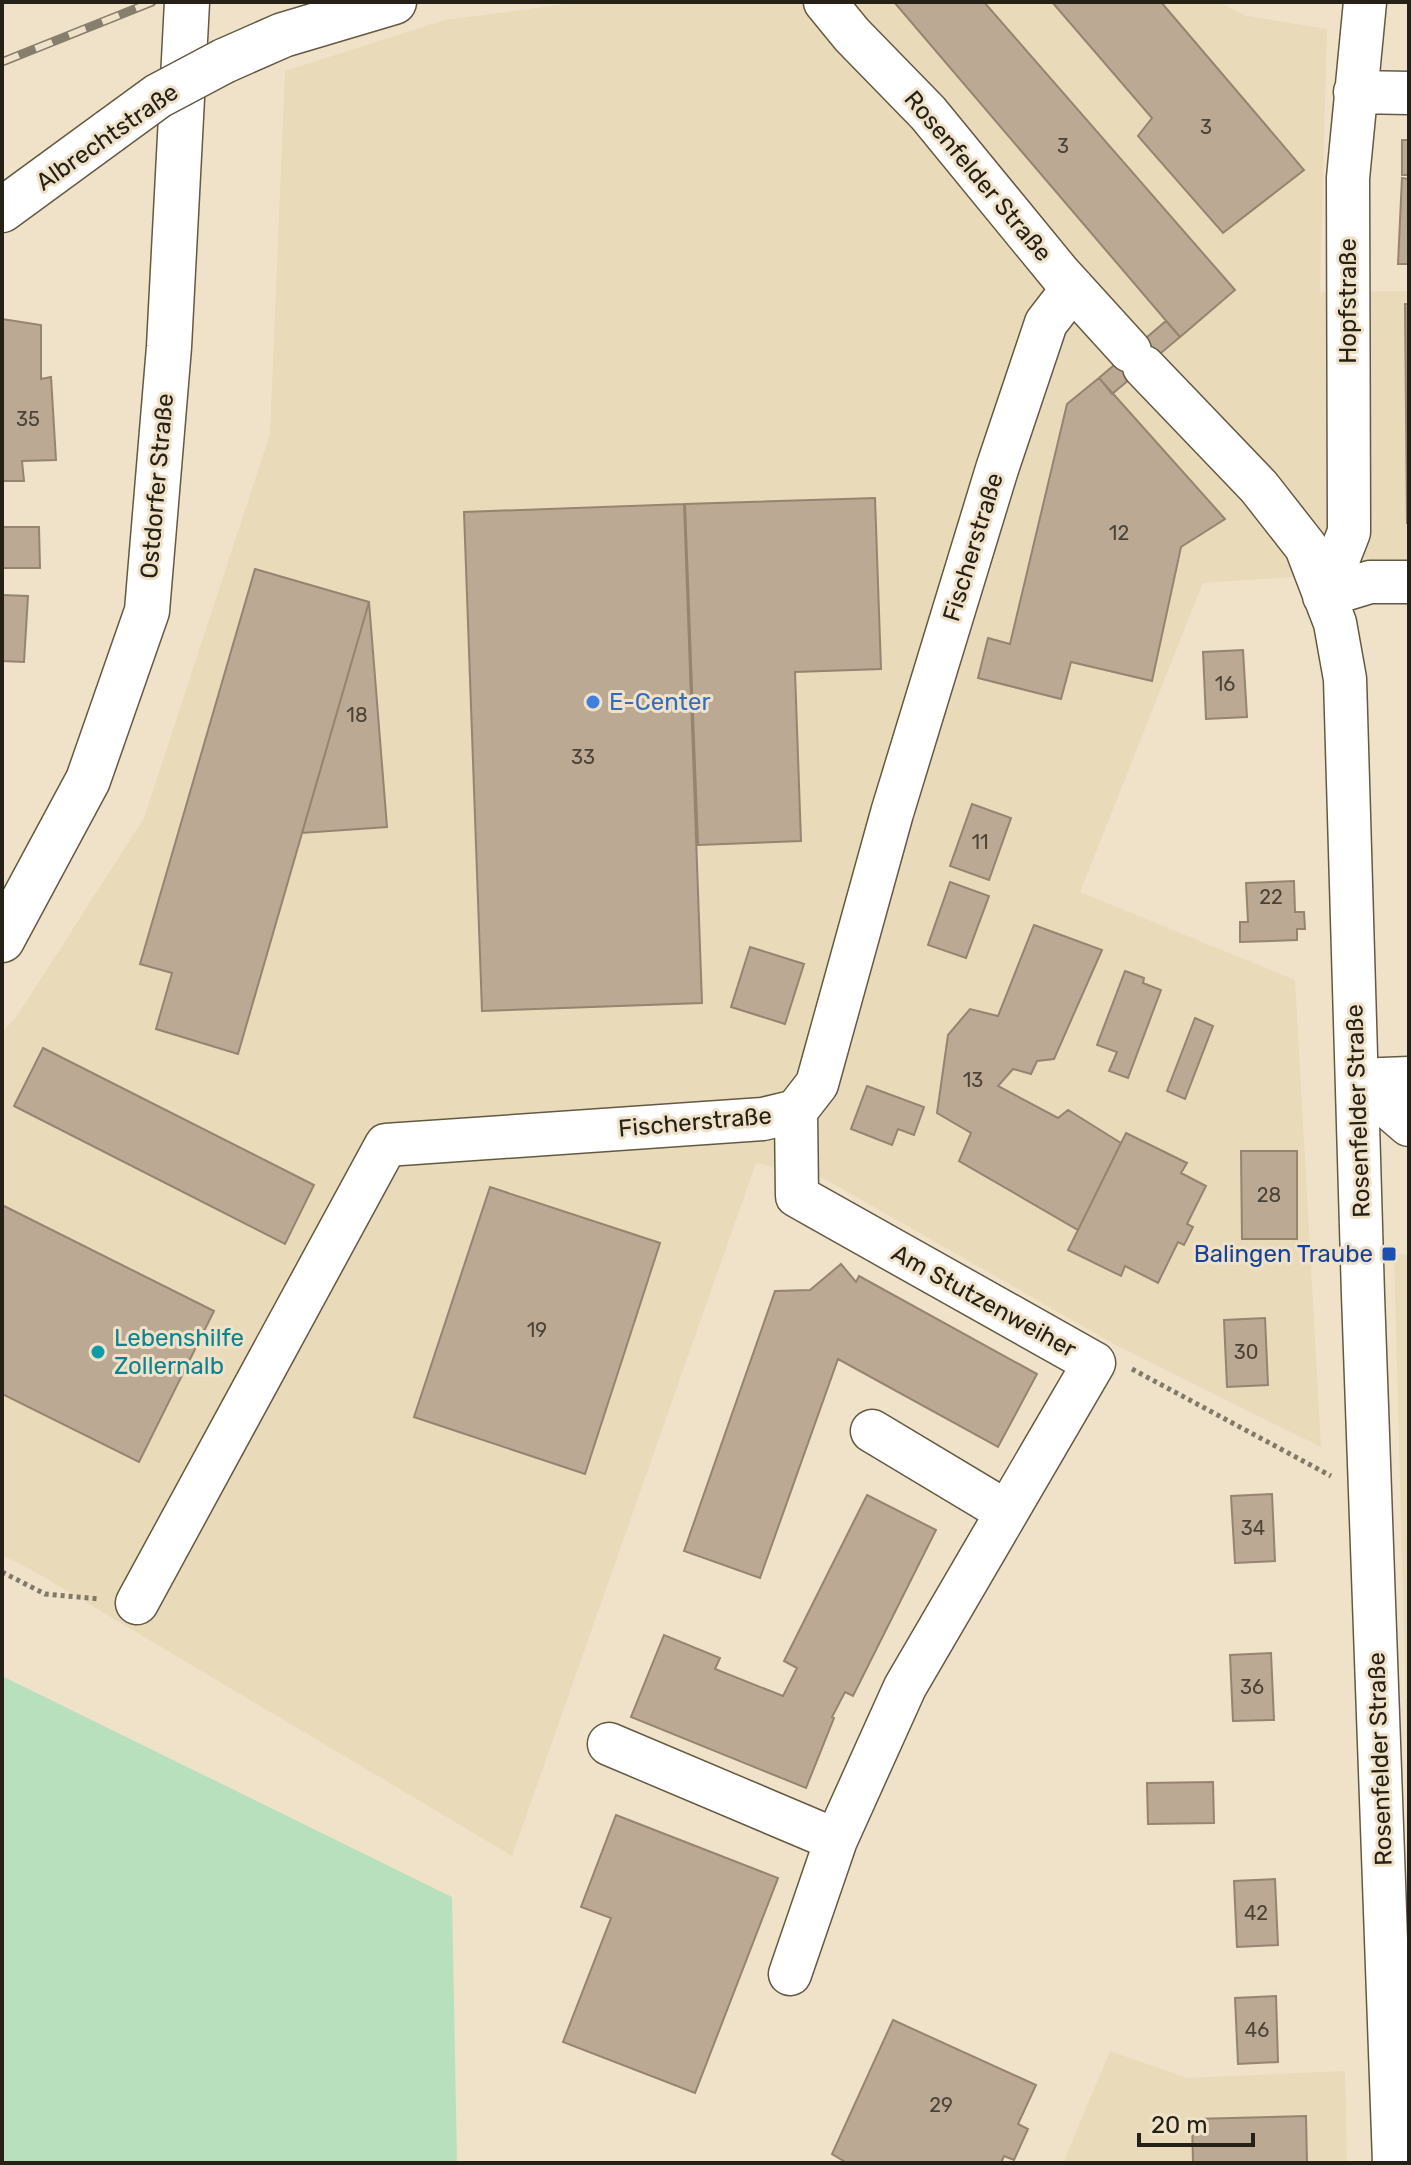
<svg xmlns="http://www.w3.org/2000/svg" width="1411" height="2165" viewBox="0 0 1411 2165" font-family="Rubik,sans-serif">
<rect width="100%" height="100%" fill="#efe2c9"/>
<path fill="#e9dab9" d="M582 2H1219L1247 16 1327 29 1320 292 1409 291V569L1203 583 1080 892 1295 980 1321 1447 1123 1349 825 1179 756 1163 512 1856 37 1573 2 1555V1033L19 1013 144 818 270 434 285 71 445 20Z
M1394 1254 1409 1255V1824Z
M1110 2051 1187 2078 1345 2071 1347 2163H1063Z"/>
<path fill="#b9e0bd" d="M2 1676 452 1897 457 2163H2Z"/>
<path fill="#bca994" stroke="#968470" stroke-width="2" d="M894 2H984L1235 290 1180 337Z
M1052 2H1161L1304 170 1223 233 1138 136 1152 118Z
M1402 140H1409V175H1402Z
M1402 178 1409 179V264H1398Z
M1405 304H1409V523H1407Z
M2 319 41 325V379L51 377 56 460 22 461 24 481H2Z
M1166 321 1180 337 1112 394 1099 378Z
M1099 378 1225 519 1181 547 1152 681 1071 662 1061 699 978 678 988 638 1010 644 1067 404Z
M875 498 881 669 795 672 801 841 698 845 685 504Z
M684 504 702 1003 482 1011 464 512Z
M2 527H39L40 568H2Z
M255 569 369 602 238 1054 156 1029 172 973 140 964Z
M2 595 28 596 24 662 2 661Z
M369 602 387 827 302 833Z
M1243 650 1247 717 1206 719 1203 652Z
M972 804 1011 818 989 880 950 866Z
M1294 881 1295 912H1304L1305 929H1297V940L1240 942V922H1248L1246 883Z
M950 882 989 896 966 958 928 945Z
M1034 925 1102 950 1054 1059 1037 1061 1031 1074 1013 1069 998 1086 1058 1118 1068 1110 1121 1143 1078 1230 959 1161 971 1133 937 1113 948 1035 970 1009 998 1016Z
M750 947 804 964 785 1024 731 1007Z
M1125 971 1144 978 1143 983 1161 990 1128 1078 1109 1071 1117 1052 1097 1045Z
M1195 1018 1213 1026 1185 1099 1167 1091Z
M43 1048 314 1185 285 1244 14 1106Z
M867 1086 924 1107 914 1135 898 1129 892 1145 851 1129Z
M1126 1133 1187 1163 1181 1173 1206 1186 1187 1224 1193 1227 1184 1245 1178 1242 1158 1283 1125 1266 1121 1276 1068 1250Z
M1241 1151H1297V1239H1242Z
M490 1187 660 1243 585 1474 414 1417Z
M2 1205 214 1311 139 1462 2 1394Z
M841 1264 856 1282 859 1276 1037 1374 998 1447 838 1359 760 1578 684 1551 775 1291 810 1290Z
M1265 1318 1268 1385 1227 1387 1224 1320Z
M1272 1494 1275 1561 1235 1563 1231 1496Z
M867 1495 936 1530 853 1696 845 1692 832 1717 834 1718 806 1788 631 1717 664 1635 720 1658 715 1669 783 1696 797 1668 784 1661Z
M1271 1653 1274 1720 1233 1721 1230 1655Z
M1213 1782 1214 1823 1148 1824 1147 1783Z
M616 1815 778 1878 695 2093 563 2042 611 1918 581 1907Z
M1275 1879 1278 1945 1237 1947 1234 1881Z
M1276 1996 1278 2062 1238 2064 1235 1998Z
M893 2020 1036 2085 1018 2124 1028 2129 1014 2160 1004 2156 1001 2163H847L832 2154Z
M1306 2116 1307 2163H1193L1192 2119Z"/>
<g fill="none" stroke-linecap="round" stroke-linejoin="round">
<defs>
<path id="street" d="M825 2 852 35 928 113 1060 274 1130 351
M1355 92 1409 93
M1144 367 1259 487 1306 547 1335 623 1345 679 1363 1295 1394 2163
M1324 596 1349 532 1348 178 1365 2
M1324 596 1370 582H1409
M1357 1080 1409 1125
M1357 1080 1409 1078
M872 1431 1007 1512
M137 1603 386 1145 763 1119 796 1111 817 1084 892 813 997 469 1046 323 1073 288
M609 1744 836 1840
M790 1974 836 1840 905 1687 1094 1363 797 1196 796 1111"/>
<path id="secondary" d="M224 61 283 35 394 2
M2 210 110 131
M2 940 88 780 147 611 169 347 187 2"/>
</defs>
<use href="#street" stroke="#645a43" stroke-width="45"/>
<use href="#secondary" stroke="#645a43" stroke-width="47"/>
<path stroke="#817968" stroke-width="5" stroke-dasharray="4 4" stroke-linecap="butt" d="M1132 1369 1331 1476
M2 1572 45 1594 100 1599"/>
<use href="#street" stroke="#fff" stroke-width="42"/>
<use href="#secondary" stroke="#fff" stroke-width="44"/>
<defs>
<path id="rail" d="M2 62 152 2"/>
</defs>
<use href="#rail" stroke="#877e6d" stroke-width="9"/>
<use href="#rail" stroke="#efe2c9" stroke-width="6" stroke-dasharray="18" stroke-linecap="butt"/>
<defs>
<path id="secondary-bridge" d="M110 131 158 96 224 61"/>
</defs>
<use href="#secondary-bridge" stroke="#645a43" stroke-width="47" stroke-linecap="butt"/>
<use href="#secondary-bridge" stroke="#fff" stroke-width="44"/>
</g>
<circle fill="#3f7fe0" stroke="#efe2c9" stroke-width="3" cx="593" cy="702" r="8"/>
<rect fill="#1a4fb4" stroke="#efe2c9" stroke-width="3" x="1381" y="1246" width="16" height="16" rx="4"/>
<circle fill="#0f9aa8" stroke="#efe2c9" stroke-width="3" cx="98" cy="1352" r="8"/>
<g text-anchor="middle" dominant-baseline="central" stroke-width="6" stroke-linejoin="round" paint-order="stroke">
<g font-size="20" fill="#4b4336">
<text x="1206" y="127">3</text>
<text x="1063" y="146">3</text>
<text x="28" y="419">35</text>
<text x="1119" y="533">12</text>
<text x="1225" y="684">16</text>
<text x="357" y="715">18</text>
<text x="583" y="757">33</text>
<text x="980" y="842">11</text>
<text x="1271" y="897">22</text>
<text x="973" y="1080">13</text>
<text x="1269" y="1195">28</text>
<text x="537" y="1330">19</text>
<text x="1246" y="1352">30</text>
<text x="1253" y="1528">34</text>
<text x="1252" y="1687">36</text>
<text x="1256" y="1913">42</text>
<text x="1257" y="2030">46</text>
<text x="941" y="2105">29</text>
</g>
<g font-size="24" fill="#252117" stroke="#efe2c9">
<text transform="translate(107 137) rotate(-35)">Albrechtstraße</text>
<text transform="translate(978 176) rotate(50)">Rosenfelder Straße</text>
<text transform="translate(1348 301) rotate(-90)">Hopfstraße</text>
<text transform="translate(157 486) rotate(-85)">Ostdorfer Straße</text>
<text transform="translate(973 547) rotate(-73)">Fischerstraße</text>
<text transform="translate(1358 1111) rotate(-92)">Rosenfelder Straße</text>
<text transform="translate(695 1122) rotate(-5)">Fischerstraße</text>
<text transform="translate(984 1301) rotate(29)">Am Stutzenweiher</text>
<text transform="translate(1380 1759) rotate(-92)">Rosenfelder Straße</text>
</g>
<g font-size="24" fill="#366cbe" stroke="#efe2c9" text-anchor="start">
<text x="609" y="702">E-Center</text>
</g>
<g font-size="24" fill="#164399" stroke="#efe2c9" text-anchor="end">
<text x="1373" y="1254">Balingen Traube</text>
</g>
<g font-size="24" fill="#0d838f" stroke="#efe2c9" text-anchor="start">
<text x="114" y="1338">Lebenshilfe<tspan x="114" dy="28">Zollernalb</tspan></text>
</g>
</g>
<rect width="1411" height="2165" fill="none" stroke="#252117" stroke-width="8"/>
<path d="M1139 2133v12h114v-12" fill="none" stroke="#252117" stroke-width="4"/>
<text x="1151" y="2133" font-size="24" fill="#252117" stroke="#efe2c9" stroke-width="6" paint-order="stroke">20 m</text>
</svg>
